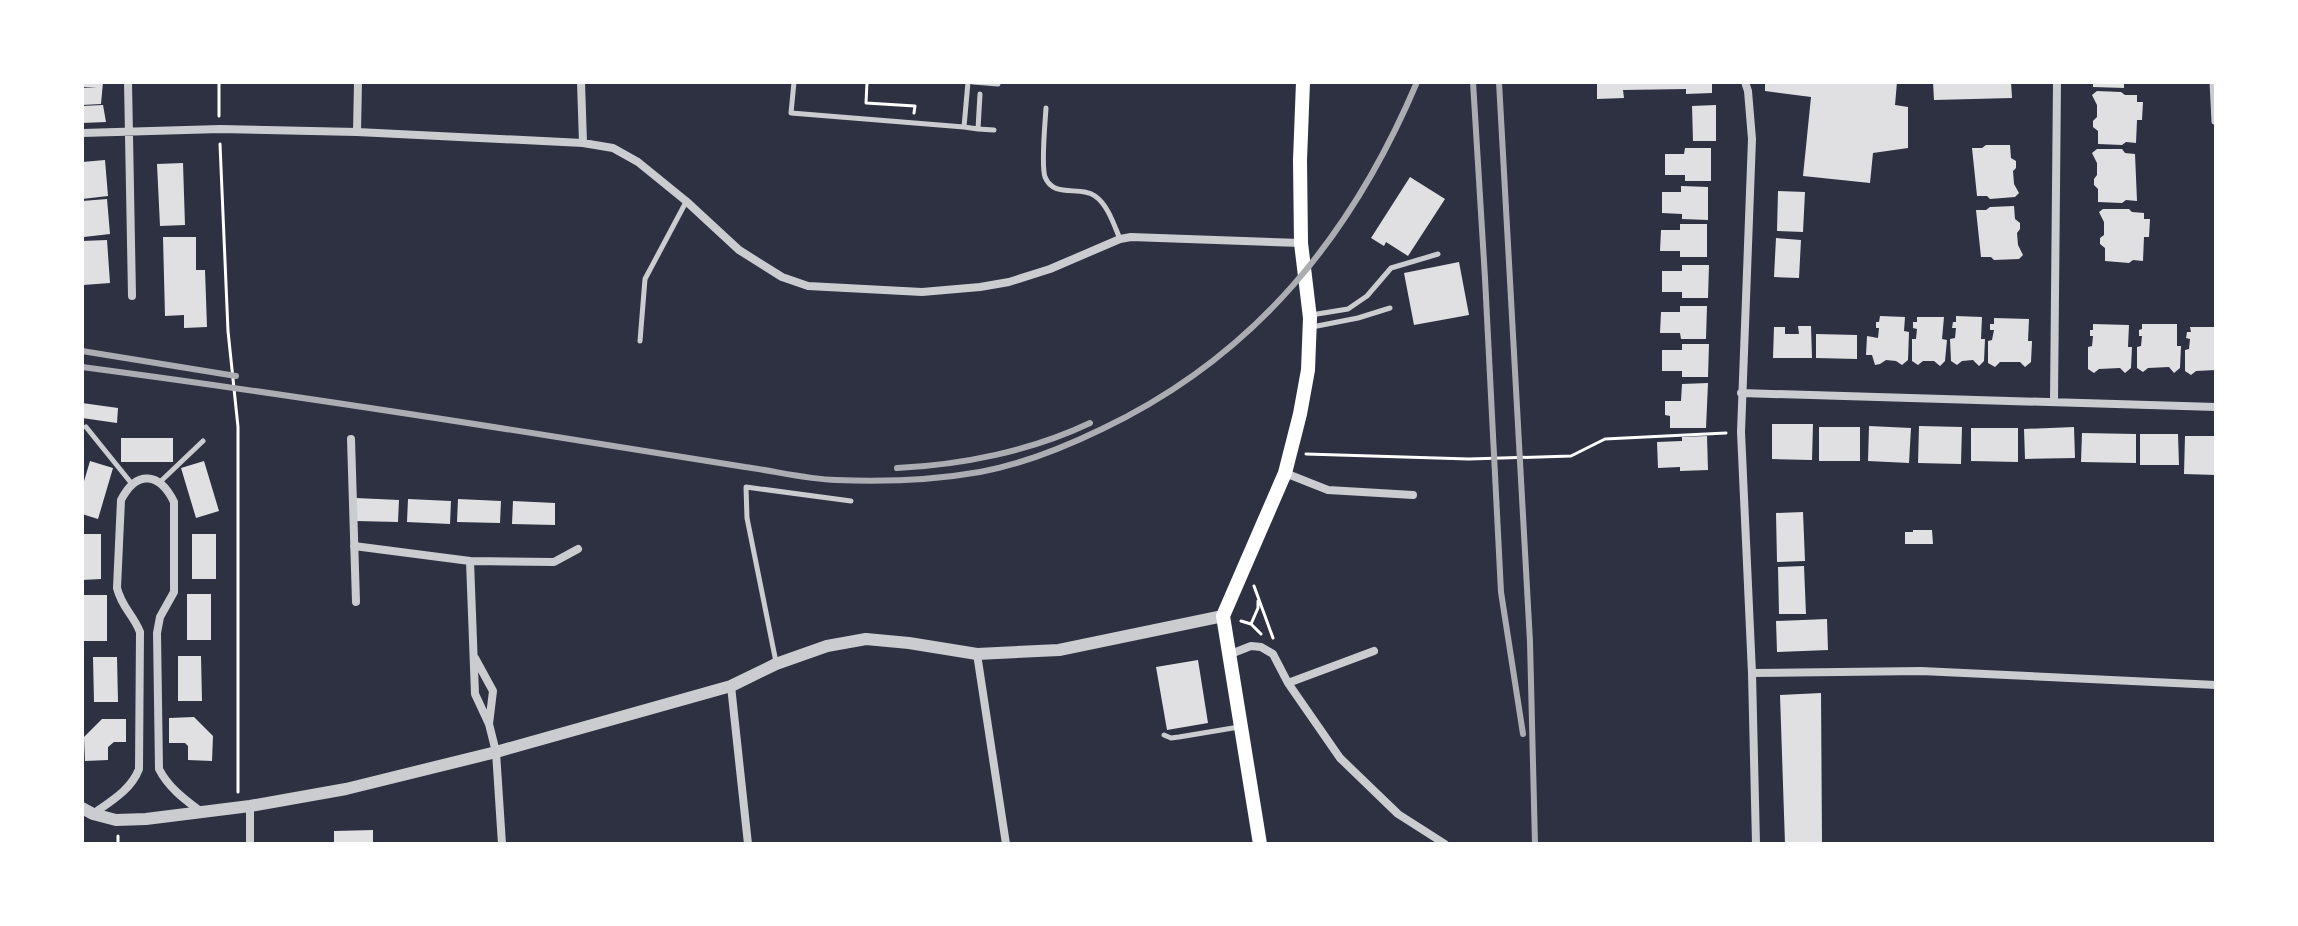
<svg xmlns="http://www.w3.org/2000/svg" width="2298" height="926" viewBox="0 0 2298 926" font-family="'PT Serif',serif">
<rect width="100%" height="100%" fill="#2d3142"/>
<path fill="#e0e0e3" d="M82 82H103L101 104 82 105V88L97 87H82Z
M1597 82H1712V93L1686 94V89L1623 90 1624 98 1597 99Z
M1765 82H1897L1895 105 1908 107V148L1873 153 1870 183 1803 176 1811 97 1765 91Z
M1933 82H2011L2012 98 1934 100Z
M2093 82H2124V88L2093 87Z
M2097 91 2121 92 2125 95H2137V102H2143L2142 120H2137L2136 143 2126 142 2122 145 2098 144V131L2093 127V121L2097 117V105L2092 95Z
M103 105 106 122 82 123V106Z
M1716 105V141H1693L1692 106Z
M1986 145H2010L2011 158 2016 161V168L2013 171 2014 184 2019 193 2015 197 1990 199 1987 196H1977L1972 148H1982Z
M1685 148H1711V181H1685V175H1665V154H1684Z
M2097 149H2122L2125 153 2135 154 2137 201 2126 200 2122 203 2098 202V189L2094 185V179L2097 175V163L2092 153Z
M105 160 108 196 82 199V162Z
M183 163 185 225 160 226 157 164Z
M1410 177 1445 199 1408 256 1386 242 1384 246 1371 238Z
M1681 186 1708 187V220L1682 219V214L1662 213V192H1681Z
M1778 191 1805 192 1803 232 1777 231Z
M107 199 110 234 84 237 82 201Z
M2014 206 2015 219 2020 223V229L2017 233 2018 245 2023 255 2019 259 1994 260 1991 257H1981L1976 210H1986L1990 207Z
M2103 209H2129L2132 212 2144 213V219H2150L2149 237H2144L2143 261 2133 260 2129 263 2105 261V248L2100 244V238L2104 235V222L2099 212Z
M1680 224H1707V257H1680V251H1660L1661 230H1680Z
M163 237H196V270H205L207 327 184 328V315L165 316Z
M1776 238 1801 240 1799 278 1774 277Z
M107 240 110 283 83 285 82 241Z
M1459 262 1469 315 1414 325 1404 273Z
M1682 265H1709L1708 298H1682V292H1662V271H1682Z
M1680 306H1707L1706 339H1681L1680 333H1660L1661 312H1680Z
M1880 316 1905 317 1904 331 1909 332 1908 360 1902 365 1896 361 1886 360 1880 364 1875 365 1872 355H1866L1867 336 1878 338 1879 328H1876V322H1879Z
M1956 316 1982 317 1981 339H1985L1984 361 1979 366 1973 360 1962 361 1957 365 1951 361 1950 339 1955 338 1956 328H1952L1953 322H1956Z
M1917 317H1944L1942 339 1947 340 1945 361 1940 366 1934 361H1923L1918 365 1912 361V339H1916L1917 329 1913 328V322H1917Z
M1994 318 2029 319 2028 341H2032L2031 362 2025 367 2020 362H2000L1995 367 1988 363V341L1992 340 1994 330H1990V324H1994Z
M2093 324 2129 325 2128 347H2132L2131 368 2125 373 2120 368 2099 369 2094 373 2088 369V347L2092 346 2093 336H2090V330H2093Z
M2142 324H2177V346H2181L2180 368 2174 373 2169 367 2148 368 2143 372 2137 368V347L2141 346 2142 336H2139V330L2142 329Z
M1798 326H1811L1812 358H1773L1774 327H1785V334H1799Z
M2190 327H2216V370L2196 371 2191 375 2185 371V350L2189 349 2190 339 2186 338 2187 332H2191Z
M1816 334 1857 335V359L1816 358Z
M1682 344H1709L1708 377H1682V371H1662V350H1682Z
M1708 383 1706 428H1670V416L1665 415V401H1681L1682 384Z
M82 403 118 408 117 423 82 418Z
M1772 424H1813L1812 460 1772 459Z
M1869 426 1911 428 1909 463 1868 461Z
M1919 426 1962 427 1961 464 1918 463Z
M1819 427H1860V461H1819Z
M2074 427 2075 458 2025 459 2024 429Z
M1971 428H2018V462L1971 461Z
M2082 433 2136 434V463L2081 462Z
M2140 434H2178L2179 465H2140Z
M1707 436 1708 470 1680 471V467L1658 468 1657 442 1682 441V437Z
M2185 436H2216V475L2184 474Z
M121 438H173V462H121Z
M90 461 113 468 98 519 82 514V488Z
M204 461 219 511 196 518 181 468Z
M356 498 399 500 398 522 356 521Z
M408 499 451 501 450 524 407 522Z
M458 499 501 501 500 523 457 522Z
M513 501 555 503V525L512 524Z
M1803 512 1805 561 1777 562 1776 513Z
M1913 530H1932L1933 544H1905V532H1913Z
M82 534H101V579L82 580Z
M192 534H216V579H192Z
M1804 566 1806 614H1779L1778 567Z
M187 594H211V640H187Z
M83 595H107V641H83Z
M1827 619 1828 650 1777 652 1776 621Z
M178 656H201L202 701H178Z
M93 657H117L118 702H94Z
M1198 660 1208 723 1167 730 1156 667Z
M1821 693 1822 844H1785L1780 695Z
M194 717 213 736 212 761 188 760V746L185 743H169V718Z
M102 719H126V742H114L108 747V760L85 761 84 737Z
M373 830V844H334V831Z"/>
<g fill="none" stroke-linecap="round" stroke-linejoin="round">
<path stroke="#fff" stroke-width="3" d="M219 82V116
M867 82 866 103 915 106 914 113
M220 144 228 331 238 427V792
M1306 454 1469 459 1571 456 1605 439 1726 433
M1254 586 1273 638
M1241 621 1251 624 1261 634
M1251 624 1258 608V601
M118 836V844"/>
<path stroke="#caccd0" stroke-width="5" d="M794 82 791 113 964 127 968 82
M973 82 998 84
M2212 82 2214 122
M1046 108C1045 124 1041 165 1045 177 1054 199 1080 185 1095 196 1108 205 1114 225 1120 239
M964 127 978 129 980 94
M978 129 994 130
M1311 315 1348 309 1367 296 1391 268 1438 254
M1312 327 1358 318 1390 308
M640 341 645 279 686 202
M86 427 132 484
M160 482 203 441
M776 662 747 518 746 487 851 501
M1164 735 1171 738 1179 737 1239 727"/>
<path stroke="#caccd0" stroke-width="8" d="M128 82 132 296
M581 82 583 143 613 148 638 162 686 201 739 250 782 277 808 286 922 292 980 287 1009 282 1050 269 1120 239 1131 237 1301 243
M1745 82 1748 91 1752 139 1741 432 1752 673 1756 844
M357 132 358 82
M82 133 220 129 357 132 583 143
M1741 393 2216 407
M2054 401 2057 82
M351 439 356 602
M1285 473 1328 490 1413 495
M354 546 470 561 475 694 489 724 496 752 502 844
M470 561 554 562 578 549
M977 654 1006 844
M1228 655 1251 646 1261 647 1273 654 1288 683 1340 758 1398 814 1445 844
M475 658 493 691 489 724
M1752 673 1921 671 2216 685
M1288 683 1374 651
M731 686 748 844
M250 806V844
M93 814C111 801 131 790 139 769L140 632C133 614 122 608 117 588L121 500C137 469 160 473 174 502V592L160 617 157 633 159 769C168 787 184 799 200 811"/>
<path stroke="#caccd0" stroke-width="12" d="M82 808 93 814 116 820 146 819 250 806 346 789 496 752 731 686 776 664 827 646 866 639 909 643 977 654 1059 650 1223 616"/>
<path stroke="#fff" stroke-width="14" d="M1260 844 1223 616 1285 473 1300 414 1308 370 1310 318 1301 243 1300 160 1303 82"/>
<path stroke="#abadb3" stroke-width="6" d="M1473 82 1485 278 1501 592 1523 734
M1499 82 1530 642 1535 844
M82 351 236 376
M82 367C241 388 399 412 557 437 620 447 683 457 745 467 775 471 806 479 836 480 883 482 934 480 980 472 1023 464 1063 448 1102 429 1255 356 1352 236 1417 82
M897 468C962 465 1031 451 1090 423"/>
</g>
<rect width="2298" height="926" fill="none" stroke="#ffffff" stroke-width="168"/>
</svg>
